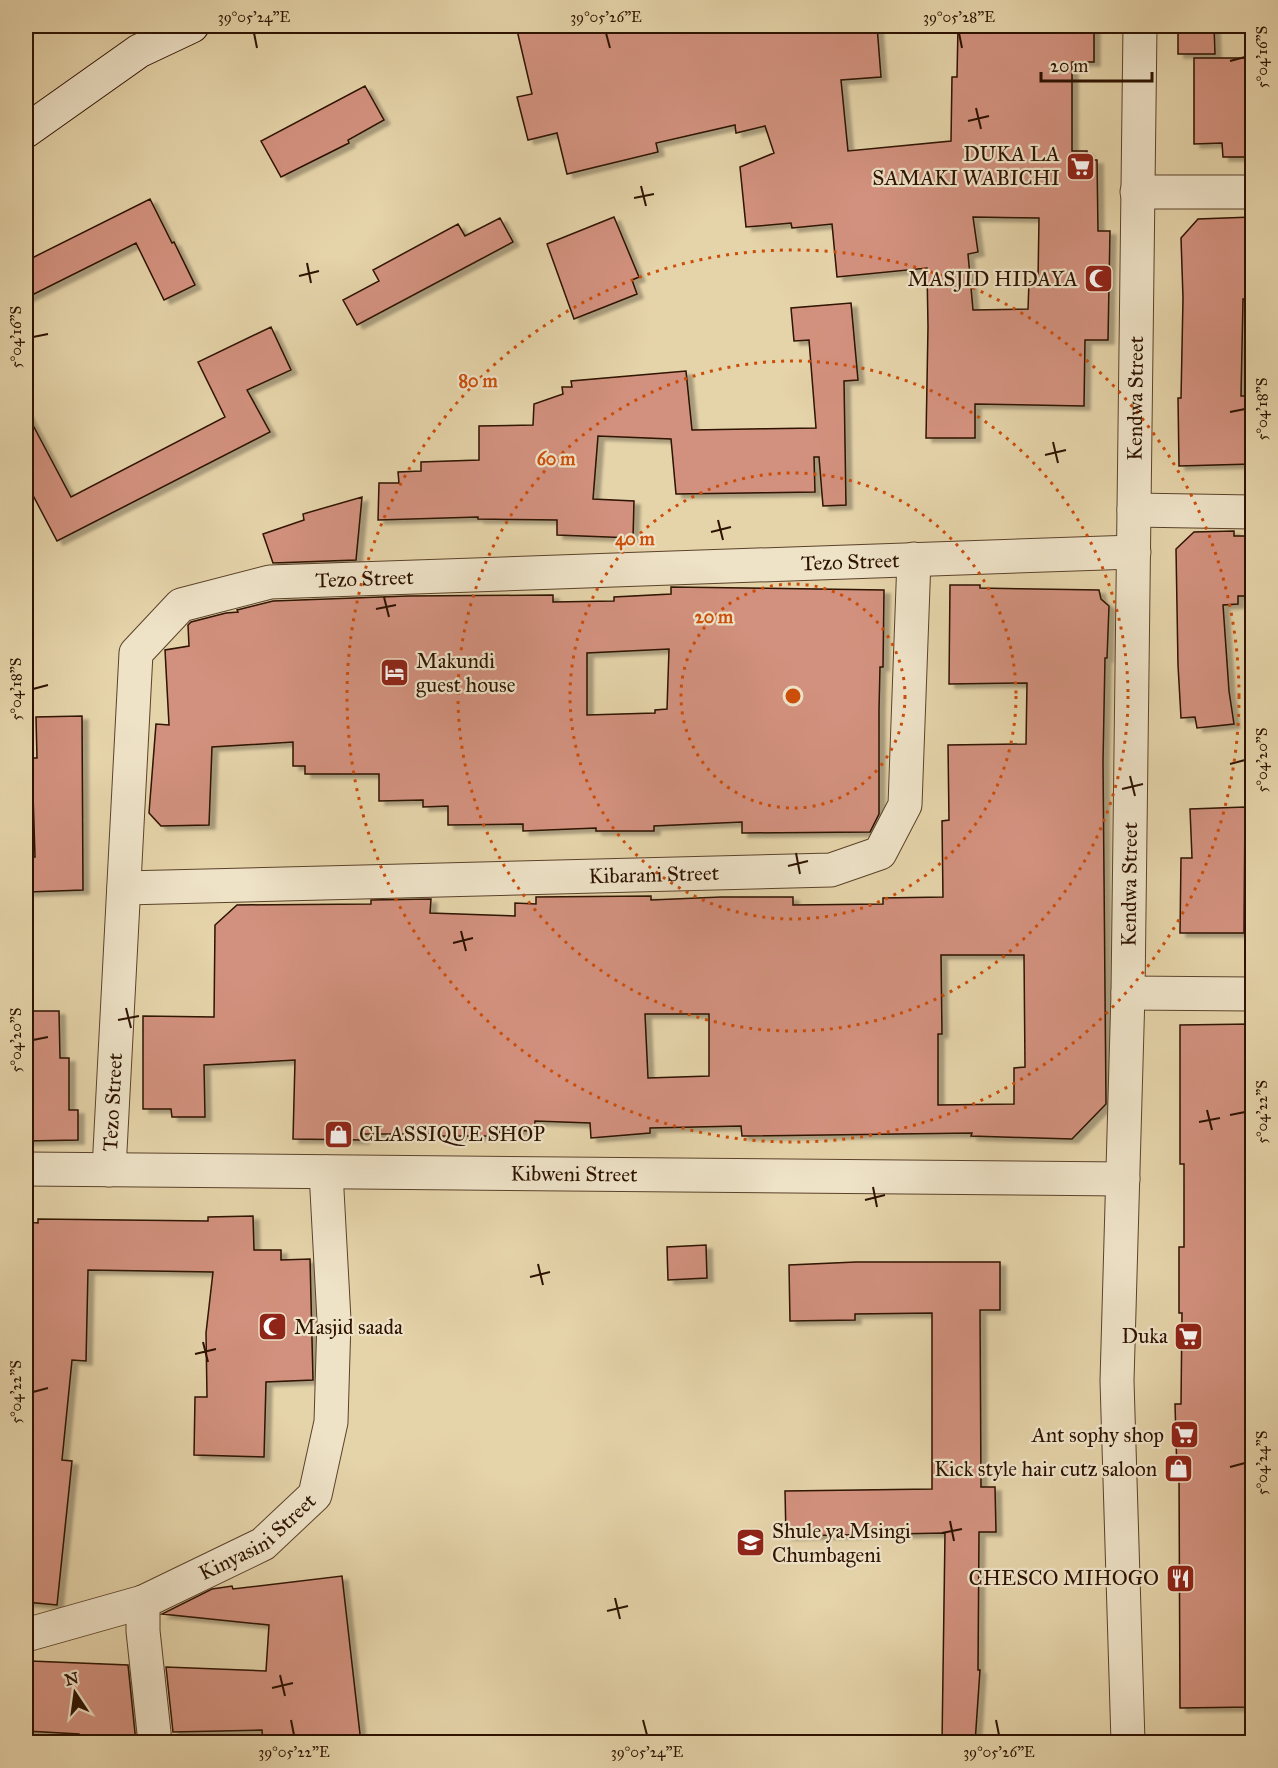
<svg xmlns="http://www.w3.org/2000/svg" width="1278" height="1768" viewBox="0 0 1278 1768" font-family="'IM FELL Great Primer',serif">
<defs>
<filter id="shadow"><feDropShadow dx="6" dy="4" stdDeviation="1.5" flood-color="#0004"/></filter>
</defs>
<rect width="100%" height="100%" fill="#e5d3a9"/>
<filter id="stains"><feTurbulence type="fractalNoise" baseFrequency=".00333" numOctaves="4"/><feColorMatrix values="0 0 0 0 .2 0 0 0 0 .09 0 0 0 0 .02 0 0 0 .5 -.17"/></filter>
<radialGradient id="worn" r=".72"><stop offset=".6" stop-color="#630" stop-opacity="0"/><stop offset="1" stop-color="#630" stop-opacity=".3"/></radialGradient>
<path fill="#d2917e" stroke="#2d1200" stroke-width="1.5" fill-rule="evenodd" filter="url(#shadow)" d="M516 26H877L881 77 841 80 848 151 951 141 952 77H957L958 26H1094V62H1072V151H1087V160H1097L1098 231H1110L1108 340H1085L1084 406 975 404V438H926L928 327 927 268 837 277 832 224 792 228 791 223 746 227 740 167 774 153 765 126 736 133 735 125 656 143 658 152 567 174 557 133 528 140 517 97 532 94ZM973 217 1039 218 1038 281 1029 282 1028 309 973 310 968 254 978 252Z
M1178 26H1214L1215 54H1178Z
M1194 58H1252V157H1223L1222 143 1194 144Z
M365 86 384 120 348 140 349 143 281 177 261 141Z
M150 199 172 243 174 242 195 285 164 300 136 243 26 298V261Z
M614 217 639 277 632 280 637 294 574 319 547 244Z
M1252 217V299H1243L1241 396H1252V464L1179 466 1178 398H1181L1183 298 1181 238 1198 219Z
M500 218 513 242 357 325 343 300 379 281 373 270 458 224 465 236Z
M851 303 858 380 844 381 846 505 823 506 819 457H814L815 492 676 494 671 439 598 436 593 499 634 501 633 538 557 535V520L478 519V517L378 520 379 483H399L398 472 421 471V462L479 460V426L533 425 534 404 563 394 562 387H572L571 381 686 371 692 430 816 428 809 340 794 341 791 308Z
M271 327 291 370 247 390 270 432 57 541 26 482V412L71 497 225 417 198 362Z
M362 497 356 560 273 563 263 534 304 520 303 514Z
M1234 531V536H1252V596H1238V604L1223 605 1229 691 1234 724 1197 728 1195 717 1181 718 1178 665 1176 549 1194 532Z
M950 585H980V588L1099 590 1101 599 1109 606 1107 658H1105L1103 762 1106 1104 1072 1139 971 1136 972 1133 742 1136 741 1126 650 1128V1133L591 1138 590 1123 535 1121 534 1131 500 1130 499 1136H441V1134H363V1140L293 1139 295 1060 204 1065 205 1117H172L171 1109H143V1016L214 1017 215 925 237 905 371 904V900L431 899 430 913 515 916V903L536 904V897L651 896V900L721 897H793V905L883 904V898L943 897 942 821 949 820 948 745 1026 744 1027 683 949 684ZM941 955H1024L1025 1067 1014 1068V1104L938 1105V1034H942ZM645 1014H709V1076L648 1078Z
M671 587 884 590 883 667H880L879 709V814L870 832 742 833V822L654 826V831H596V828L523 831V824L448 825V806L423 807V800L379 801V774H305V766H293V742L212 747 209 825 161 826 149 813 156 724 169 725 165 650 189 646 188 625 191 622 226 613 238 612 237 610 273 601 408 596 553 595V602L614 601V597L671 594ZM669 649 667 709 655 710V713L587 715V653Z
M82 716 83 890 28 892 27 857H35L33 794H27V758H37L36 717Z
M1245 807 1244 933H1180L1181 858H1192L1190 809Z
M26 1011H59L60 1058H69V1110H78V1140L26 1141Z
M1252 1024V1707L1180 1708 1179 1473H1177L1175 1404H1181L1182 1313H1179V1247H1184V1164H1180V1025Z
M253 1216 254 1250H281V1260L310 1259 313 1380 266 1382 264 1457 194 1455 195 1397H207L206 1333 213 1272 88 1270 86 1361 72 1360 62 1460 72 1461 57 1605 26 1602V1222L38 1223V1219L208 1221V1217Z
M706 1245 707 1278 668 1280 667 1247Z
M856 1262H1000V1310H980L981 1487H995L996 1532H979L978 1670H980L975 1743H942L945 1533 786 1536 785 1491 932 1489V1313L855 1314V1320L790 1321 789 1265Z
M342 1576 361 1743H263L262 1730 173 1732 166 1667 266 1671 269 1625 162 1614 212 1589 232 1586 233 1589Z
M30 1661 128 1665 136 1743H79V1734L26 1731V1672L30 1674Z"/>
<g fill="none" stroke-linecap="round" stroke-linejoin="round">
<defs>
<g id="street">
<path d="M1137 192H1252"/>
<path d="M1134 510 1252 512"/>
<path id="s1" d="M124 888 831 870 880 853 905 805 914 559"/>
<path d="M1128 993 1252 994"/>
<path id="s2" d="M26 1169 1123 1179"/>
<path id="s3" d="M109 1170 136 653 181 605 270 582 1134 552"/>
<path d="M143 1602V1631L155 1742"/>
<path id="s4" d="M26 1635 143 1602 263 1544 315 1495 331 1422 334 1320 326 1172"/>
<path id="s5" d="M1128 1742 1117 1381 1128 993 1140 26"/>
</g>
<path id="secondary" d="M26 131 139 51 192 26"/>
</defs>
<use href="#street" stroke="#5b422a" stroke-width="35"/>
<use href="#secondary" stroke="#2d1200" stroke-width="35"/>
<use href="#street" stroke="#eee2c7" stroke-width="33"/>
<use href="#secondary" stroke="#eee2c7" stroke-width="33"/>
</g>
<path fill="none" stroke="#2d1200" stroke-width="2" d="M254 33 257 48M606 33 610 48M959 33 962 48M1230 61 1245 57M976 108 981 129M968 121 989 116M641 186 646 206M634 198 654 194M307 263 311 283M299 276 319 271M33 337 48 334M1230 412 1245 409M1053 442 1058 463M1045 455 1066 450M718 520 723 540M711 532 731 527M384 597 389 617M376 609 396 605M33 689 48 685M1230 764 1245 760M1130 776 1135 796M1122 789 1143 784M796 853 800 874M788 866 808 861M461 931 466 951M453 943 473 938M126 1008 131 1028M118 1020 139 1016M33 1040 48 1037M1207 1110 1212 1130M1230 1115 1245 1112M1199 1122 1220 1118M873 1187 877 1207M865 1200 885 1195M538 1264 543 1285M530 1277 550 1272M203 1342 208 1362M195 1354 216 1349M33 1392 48 1388M1230 1467 1245 1463M950 1521 954 1541M942 1533 962 1529M615 1598 620 1619M607 1611 628 1606M280 1675 285 1696M272 1688 293 1683M291 1720 294 1735M643 1720 647 1735M996 1720 999 1735"/>
<g fill="none" stroke="#cc4e0a" stroke-width="3" stroke-dasharray="3 6">
<circle cx="793" cy="696" r="112"/>
<circle cx="793" cy="696" r="223"/>
<circle cx="793" cy="696" r="335"/>
<circle cx="793" cy="696" r="446"/>
</g>
<defs>
<symbol id="supermarket-square" viewBox="-11 -11 22 22"><rect x="-9" y="-9" width="18" height="18" rx="4" fill="#8f2418" stroke="#eee2c7"/><path d="M-6-5.5h2.5l.6 2H6L4.5 2H-2.5L-4.4-4H-6ZM-1.5 3.2a1.3 1.3 0 1 0 .1 0ZM3 3.2a1.3 1.3 0 1 0 .1 0Z" fill="#fff"/></symbol>
<symbol id="mosque-square" viewBox="-11 -11 22 22"><rect x="-9" y="-9" width="18" height="18" rx="4" fill="#8f2418" stroke="#eee2c7"/><path d="M3.5-4.9A6 6 0 1 0 3.5 4.9A5 5 0 1 1 3.5-4.9Z" fill="#fff"/></symbol>
<symbol id="hotel-square" viewBox="-11 -11 22 22"><rect x="-9" y="-9" width="18" height="18" rx="4" fill="#8f2418" stroke="#eee2c7"/><path d="M-6-4.5h1.5V1H6V5H4.5V3h-9V5H-6ZM-4 0a1.8 1.8 0 1 1 3.6 0ZM.5 0V-2.5h3Q6-2.5 6 0Z" fill="#fff"/></symbol>
<symbol id="shop-square" viewBox="-11 -11 22 22"><rect x="-9" y="-9" width="18" height="18" rx="4" fill="#8f2418" stroke="#eee2c7"/><path d="M-5-2.5h2.3a2.7 3.5 0 0 1 5.4 0H5L5.5 6h-11ZM-1.5-2.5h3a1.5 2.3 0 0 0-3 0Z" fill="#fff"/></symbol>
<symbol id="school-square" viewBox="-11 -11 22 22"><rect x="-9" y="-9" width="18" height="18" rx="4" fill="#8f2418" stroke="#eee2c7"/><path d="M0-5L7-2L0 1L-7-2ZM-4 1L0 2.5L4 1V4Q0 6-4 4Z" fill="#fff"/></symbol>
<symbol id="restaurant-square" viewBox="-11 -11 22 22"><rect x="-9" y="-9" width="18" height="18" rx="4" fill="#8f2418" stroke="#eee2c7"/><path d="M-5-6h1v4h1v-4h1v4h1v-4h1v5L-1.5 .5V6h-2V.5L-5-1ZM5-6V6H3V1.5H1.5Q1.5-4 5-6Z" fill="#fff"/></symbol>
</defs>
<g fill-rule="evenodd">
<use href="#supermarket-square" x="1064" y="150" width="33" height="33"/>
<use href="#mosque-square" x="1082" y="262" width="33" height="33"/>
<use href="#hotel-square" x="378" y="656" width="33" height="33"/>
<use href="#shop-square" x="322" y="1118" width="33" height="33"/>
<use href="#mosque-square" x="256" y="1310" width="33" height="33"/>
<use href="#supermarket-square" x="1172" y="1320" width="33" height="33"/>
<use href="#supermarket-square" x="1168" y="1418" width="33" height="33"/>
<use href="#shop-square" x="1162" y="1452" width="33" height="33"/>
<use href="#school-square" x="734" y="1526" width="33" height="33"/>
<use href="#restaurant-square" x="1164" y="1562" width="33" height="33"/>
</g>
<g text-anchor="middle" dominant-baseline="central" stroke-width="4.5" stroke-linejoin="round" paint-order="stroke">
<g font-size="21" fill="#2d1200" stroke="#eee2c7" text-anchor="end">
<text x="1060" y="154">DUKA LA<tspan x="1060" dy="24">SAMAKI WABICHI</tspan></text>
<text x="1078" y="279">MASJID HIDAYA</text>
<text x="416" y="661" text-anchor="start">Makundi<tspan x="416" dy="24">guest house</tspan></text>
<text x="359" y="1134" text-anchor="start">CLASSIQUE SHOP</text>
<text x="294" y="1327" text-anchor="start">Masjid saada</text>
<text x="1168" y="1336">Duka</text>
<text x="1164" y="1435">Ant sophy shop</text>
<text x="1157" y="1469">Kick style hair cutz saloon</text>
<text x="772" y="1531" text-anchor="start">Shule ya Msingi<tspan x="772" dy="24">Chumbageni</tspan></text>
<text x="1159" y="1578">CHESCO MIHOGO</text>
</g>
<g font-size="21" fill="#2d1200" stroke="#eee2c7">
<text stroke="none"><textPath href="#s5" startOffset="1344">Kendwa Street</textPath></text>
<text stroke="none"><textPath href="#s3" startOffset="1256">Tezo Street</textPath></text>
<text stroke="none"><textPath href="#s3" startOffset="770">Tezo Street</textPath></text>
<text stroke="none"><textPath href="#s1" startOffset="530">Kibarani Street</textPath></text>
<text stroke="none"><textPath href="#s5" startOffset="858">Kendwa Street</textPath></text>
<text stroke="none"><textPath href="#s3" startOffset="68">Tezo Street</textPath></text>
<text stroke="none"><textPath href="#s2" startOffset="548">Kibweni Street</textPath></text>
<text stroke="none"><textPath href="#s4" startOffset="254">Kinyasini Street</textPath></text>
</g>
</g>
<circle cx="793" cy="696" r="9" fill="#cc4e0a" stroke="#eee2c7" stroke-width="3"/>
<g font-size="18" text-anchor="middle" font-weight="bold" fill="#cc4e0a" stroke="#eee2c7" stroke-width="4.5" stroke-linejoin="round" paint-order="stroke">
<text x="478" y="387">80 m</text>
<text x="556" y="465">60 m</text>
<text x="635" y="545">40 m</text>
<text x="714" y="623">20 m</text>
</g>
<rect width="1278" height="1768" fill="none" stroke="#e5d3a9" stroke-width="66"/>
<g transform="translate(75 1693) rotate(347)" stroke="#eee2c7" stroke-width="4.5" paint-order="stroke">
<path d="M0-4.5L10 22L0 15L-10 22Z" fill="#2d1200"/>
<text y="-9" font-size="16" font-weight="bold" text-anchor="middle" fill="#2d1200">N</text>
</g>
<path d="M1041 72v9h111v-9" fill="none" stroke="#2d1200" stroke-width="3"/>
<text x="1050" y="72" font-size="18" fill="#2d1200" stroke="#eee2c7" stroke-width="4.5" paint-order="stroke">20 m</text>
<rect x="33" y="33" width="1212" height="1702" fill="none" stroke="#2d1200" stroke-width="2"/>
<g font-size="15" text-anchor="middle" fill="#2d1200">
<text x="254" y="22">39°05'24"E</text>
<text x="606" y="22">39°05'26"E</text>
<text x="959" y="22">39°05'28"E</text>
<text transform="translate(1262 57) rotate(-90)" y="5">5°04'16"S</text>
<text transform="translate(16 337) rotate(-90)" y="5">5°04'16"S</text>
<text transform="translate(1262 409) rotate(-90)" y="5">5°04'18"S</text>
<text transform="translate(16 689) rotate(-90)" y="5">5°04'18"S</text>
<text transform="translate(1262 760) rotate(-90)" y="5">5°04'20"S</text>
<text transform="translate(16 1040) rotate(-90)" y="5">5°04'20"S</text>
<text transform="translate(1262 1112) rotate(-90)" y="5">5°04'22"S</text>
<text transform="translate(16 1392) rotate(-90)" y="5">5°04'22"S</text>
<text transform="translate(1262 1463) rotate(-90)" y="5">5°04'24"S</text>
<text x="294" y="1757">39°05'22"E</text>
<text x="647" y="1757">39°05'24"E</text>
<text x="999" y="1757">39°05'26"E</text>
</g>
<rect width="100%" height="100%" filter="url(#stains)"/>
<rect width="100%" height="100%" fill="url(#worn)"/>
</svg>
